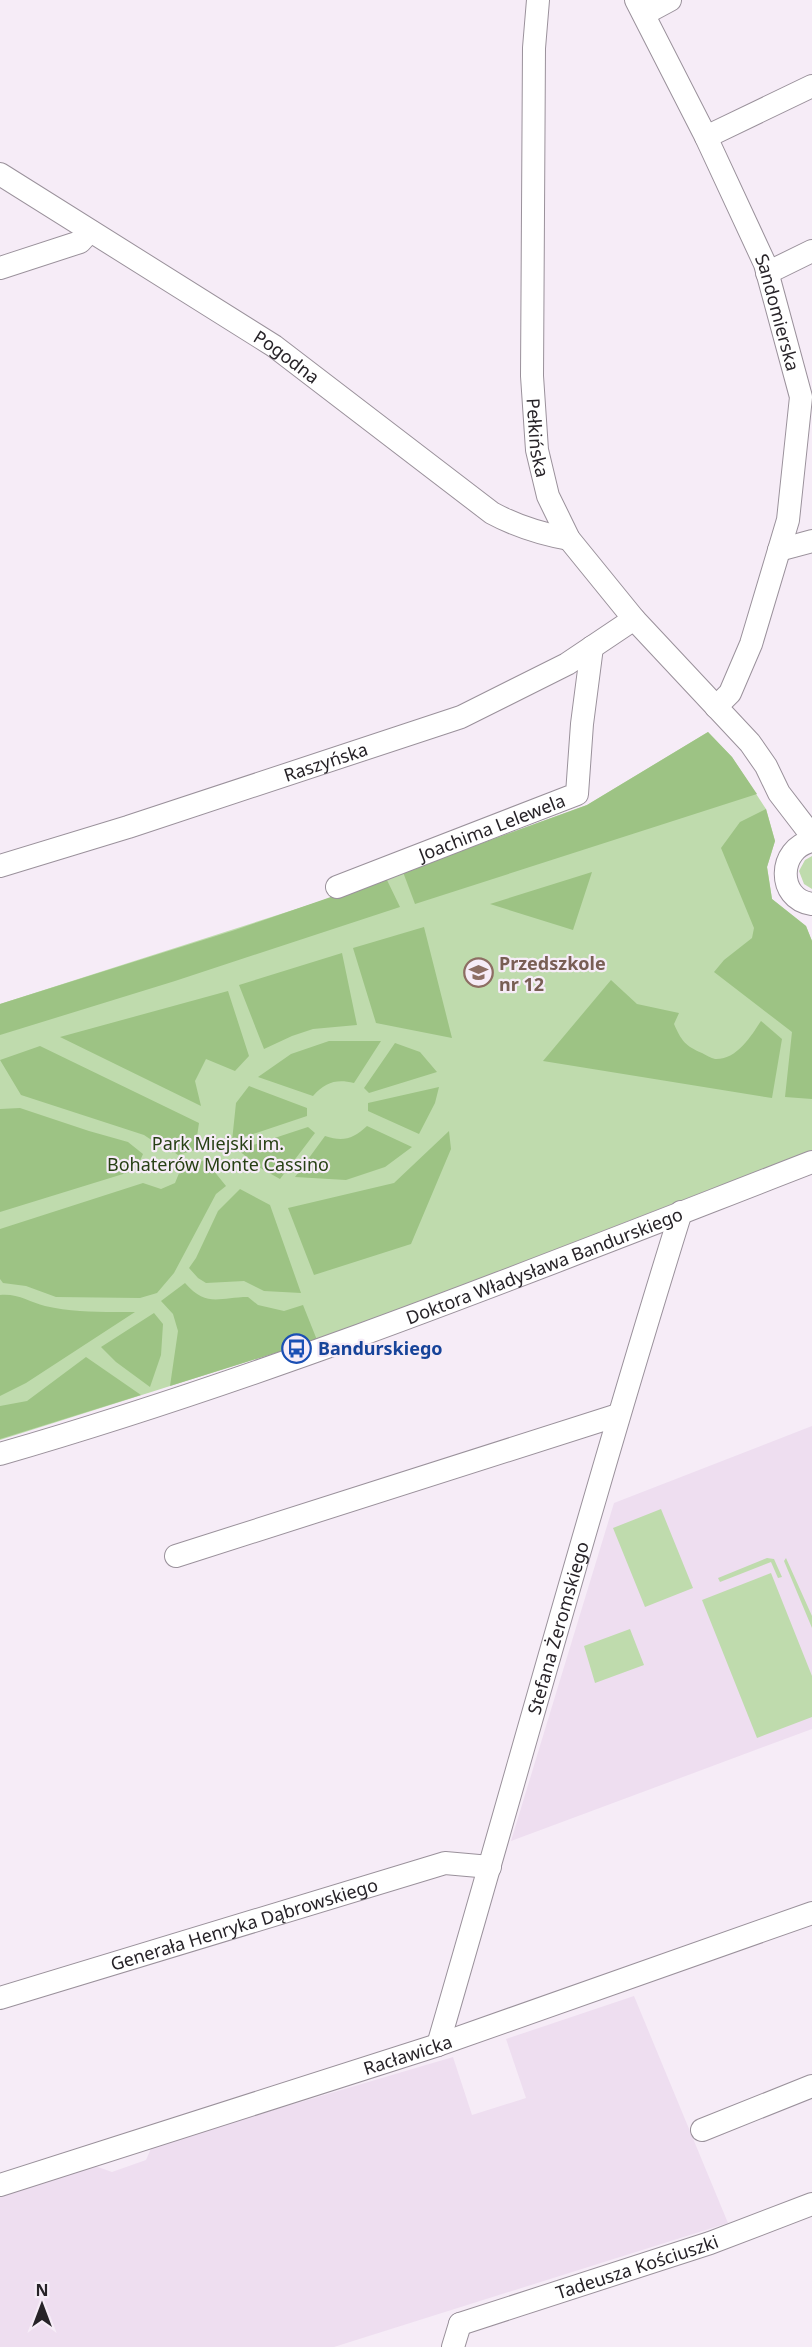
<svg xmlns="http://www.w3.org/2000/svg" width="812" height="2347" viewBox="0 0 812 2347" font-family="'Noto Sans',sans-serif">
<rect width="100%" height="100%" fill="#f6ecf7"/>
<path fill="#eedef0" d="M812 1426V1729L511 1841 614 1503Z
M634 1996 728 2223 334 2347H0V2194L95 2166 112 2172 146 2160 152 2146 453 2057 472 2115 526 2098 506 2039Z"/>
<path fill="#bfdbad" d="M708 732 732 757 766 809 775 841 767 867 772 899 806 926 812 941V1150L350 1329 0 1440V1004L318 902 587 805Z
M812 856V889L804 884 799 871 805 860Z
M661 1509 693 1588 645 1607 613 1528Z
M767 1558 774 1559 782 1577 778 1578 771 1562 720 1582 718 1578Z
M786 1558 812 1616V1628L784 1561Z
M771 1573 812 1676V1717L757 1738 702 1600Z
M630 1629 644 1665 595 1683 584 1646Z"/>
<path fill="#9dc384" d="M708 732 732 757 757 794 415 904 403 872 587 805Z
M766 809 775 841 767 867 772 899 806 926 812 941V1099L785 1097 792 1032 714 972 724 960 752 938 754 928 721 848 740 822Z
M592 872 573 930 490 904Z
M386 878 400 907 175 981 0 1035V1004L235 930Z
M424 927 452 1038 376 1023 353 948Z
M342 953 357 1025 313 1029 292 1036 264 1049 239 985Z
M611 980 637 1004 679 1013 674 1024C681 1040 685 1046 702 1053 706 1055 711 1058 715 1059 737 1060 751 1036 761 1021L782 1039 772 1098 543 1061Z
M228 991 249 1056 235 1071 206 1059 195 1081 201 1106 60 1037Z
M329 1041H381L354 1083C336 1079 326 1082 313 1096L258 1077 291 1054Z
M395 1043 420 1052 437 1072 369 1093 364 1088Z
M40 1046 199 1123 195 1150 178 1155C167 1146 156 1144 144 1135L21 1095 0 1060Z
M249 1086 307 1108V1116L232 1141 236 1103Z
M439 1087 435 1103 419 1134 368 1111V1103Z
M20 1108 89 1131 128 1142 143 1154 136 1170 0 1212V1109Z
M367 1126 412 1147 385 1167 346 1180 295 1177 325 1136C343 1142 353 1139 367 1126Z
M308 1127 315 1133 280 1179 262 1169 238 1150Z
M449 1131 451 1149 411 1244 314 1275 288 1208 394 1183Z
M205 1160 226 1186 216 1194 174 1273 157 1293 140 1298 56 1297 26 1286 3 1283 0 1279V1229L143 1183 161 1189 175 1183 182 1166Z
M240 1189 270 1205 301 1293 264 1291 244 1281 206 1283 198 1278 189 1268 196 1258 218 1211Z
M185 1283C207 1308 219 1297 248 1297L258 1305 284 1311 303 1305 317 1340 170 1386 178 1331 173 1314 161 1301Z
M0 1295C17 1293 30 1302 45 1306 75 1313 105 1312 135 1312L26 1383 0 1396Z
M154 1313 163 1324 161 1355 150 1387 116 1362 101 1347Z
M86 1357 141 1395 0 1439V1406L27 1401Z"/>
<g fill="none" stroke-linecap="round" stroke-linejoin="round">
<defs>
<g id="minor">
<path id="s1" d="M538 0 534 48 532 376 537 450 548 496 569 539 634 619 750 743 766 766 779 793 812 836"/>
<path id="s2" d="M636 0 706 137 765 264 801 397 788 520 751 644 730 693 716 707"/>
<path d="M644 14 670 0"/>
<path d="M706 137 812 86"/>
<path id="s3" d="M0 174 274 346 492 513C518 527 541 534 569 539"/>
<path d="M0 268 80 242 90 231"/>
<path d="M767 273 812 251"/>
<path d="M779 550 812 541"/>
<path d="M812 841C778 848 776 899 812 904"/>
<path id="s4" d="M0 866 128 827 461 717 567 664 634 619"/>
<path id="s5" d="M337 887 577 794 582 724 592 647"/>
<path id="s6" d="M0 1454C277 1374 544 1266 812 1162"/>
<path d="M176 1556 618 1415"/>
<path id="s7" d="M0 1998 445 1863 490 1867"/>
<path id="s8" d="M438 2045C519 1767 595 1488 681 1212"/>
<path d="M702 2130 812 2086"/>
<path id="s9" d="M0 2185 438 2045 812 1913"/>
<path id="s10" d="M460 2324 710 2243 812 2204"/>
<path d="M453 2347 460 2324"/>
</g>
</defs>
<use href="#minor" stroke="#9a919b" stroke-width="24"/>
<use href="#minor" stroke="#fff" stroke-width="22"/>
</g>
<defs>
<symbol id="school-ring" viewBox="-11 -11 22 22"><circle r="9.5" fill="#f6ecf7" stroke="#8d6e63" stroke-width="1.5"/><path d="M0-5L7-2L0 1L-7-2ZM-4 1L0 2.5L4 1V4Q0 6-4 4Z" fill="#8d6e63"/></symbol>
<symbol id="bus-ring" viewBox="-11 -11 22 22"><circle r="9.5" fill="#f6ecf7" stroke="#1a4fb4" stroke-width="1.5"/><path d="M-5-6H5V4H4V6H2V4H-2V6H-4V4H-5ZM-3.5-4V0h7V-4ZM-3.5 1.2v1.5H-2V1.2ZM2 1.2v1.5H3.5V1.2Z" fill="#1a4fb4"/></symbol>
</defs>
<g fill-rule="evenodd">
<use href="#school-ring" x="462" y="956" width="33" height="33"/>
<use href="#bus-ring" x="280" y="1332" width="33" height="33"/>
</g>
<g text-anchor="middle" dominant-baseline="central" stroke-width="4.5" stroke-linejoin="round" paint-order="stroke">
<g font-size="18" fill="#272328" stroke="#f6ecf7">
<text stroke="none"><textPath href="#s2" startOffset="344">Sandomierska</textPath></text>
<text stroke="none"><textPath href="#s3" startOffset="340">Pogodna</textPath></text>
<text stroke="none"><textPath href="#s1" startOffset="438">Pełkińska</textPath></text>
<text stroke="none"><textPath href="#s4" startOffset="342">Raszyńska</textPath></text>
<text stroke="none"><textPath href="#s5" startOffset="166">Joachima Lelewela</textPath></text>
<text stroke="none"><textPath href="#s6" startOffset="576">Doktora Władysława Bandurskiego</textPath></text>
<text stroke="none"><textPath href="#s8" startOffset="434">Stefana Żeromskiego</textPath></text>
<text stroke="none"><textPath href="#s7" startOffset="255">Generała Henryka Dąbrowskiego</textPath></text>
<text stroke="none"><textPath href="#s9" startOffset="428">Racławicka</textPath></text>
<text stroke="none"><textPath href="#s10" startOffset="186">Tadeusza Kościuszki</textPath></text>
</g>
<g font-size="18" font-weight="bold" fill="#785e54" stroke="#f6ecf7" text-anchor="start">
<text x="499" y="963">Przedszkole<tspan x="499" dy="21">nr 12</tspan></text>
</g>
<g font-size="18" fill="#274014" stroke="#f6ecf7">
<text x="218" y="1143">Park Miejski im.<tspan x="218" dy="21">Bohaterów Monte Cassino</tspan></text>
</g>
<g font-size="18" font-weight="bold" fill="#164399" stroke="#f6ecf7" text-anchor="start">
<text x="318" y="1348">Bandurskiego</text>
</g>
</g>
<g transform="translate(42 2305)" stroke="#f6ecf7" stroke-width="4.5" paint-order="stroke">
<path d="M0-4.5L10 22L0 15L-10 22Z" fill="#272328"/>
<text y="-9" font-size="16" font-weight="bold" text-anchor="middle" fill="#272328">N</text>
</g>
</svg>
